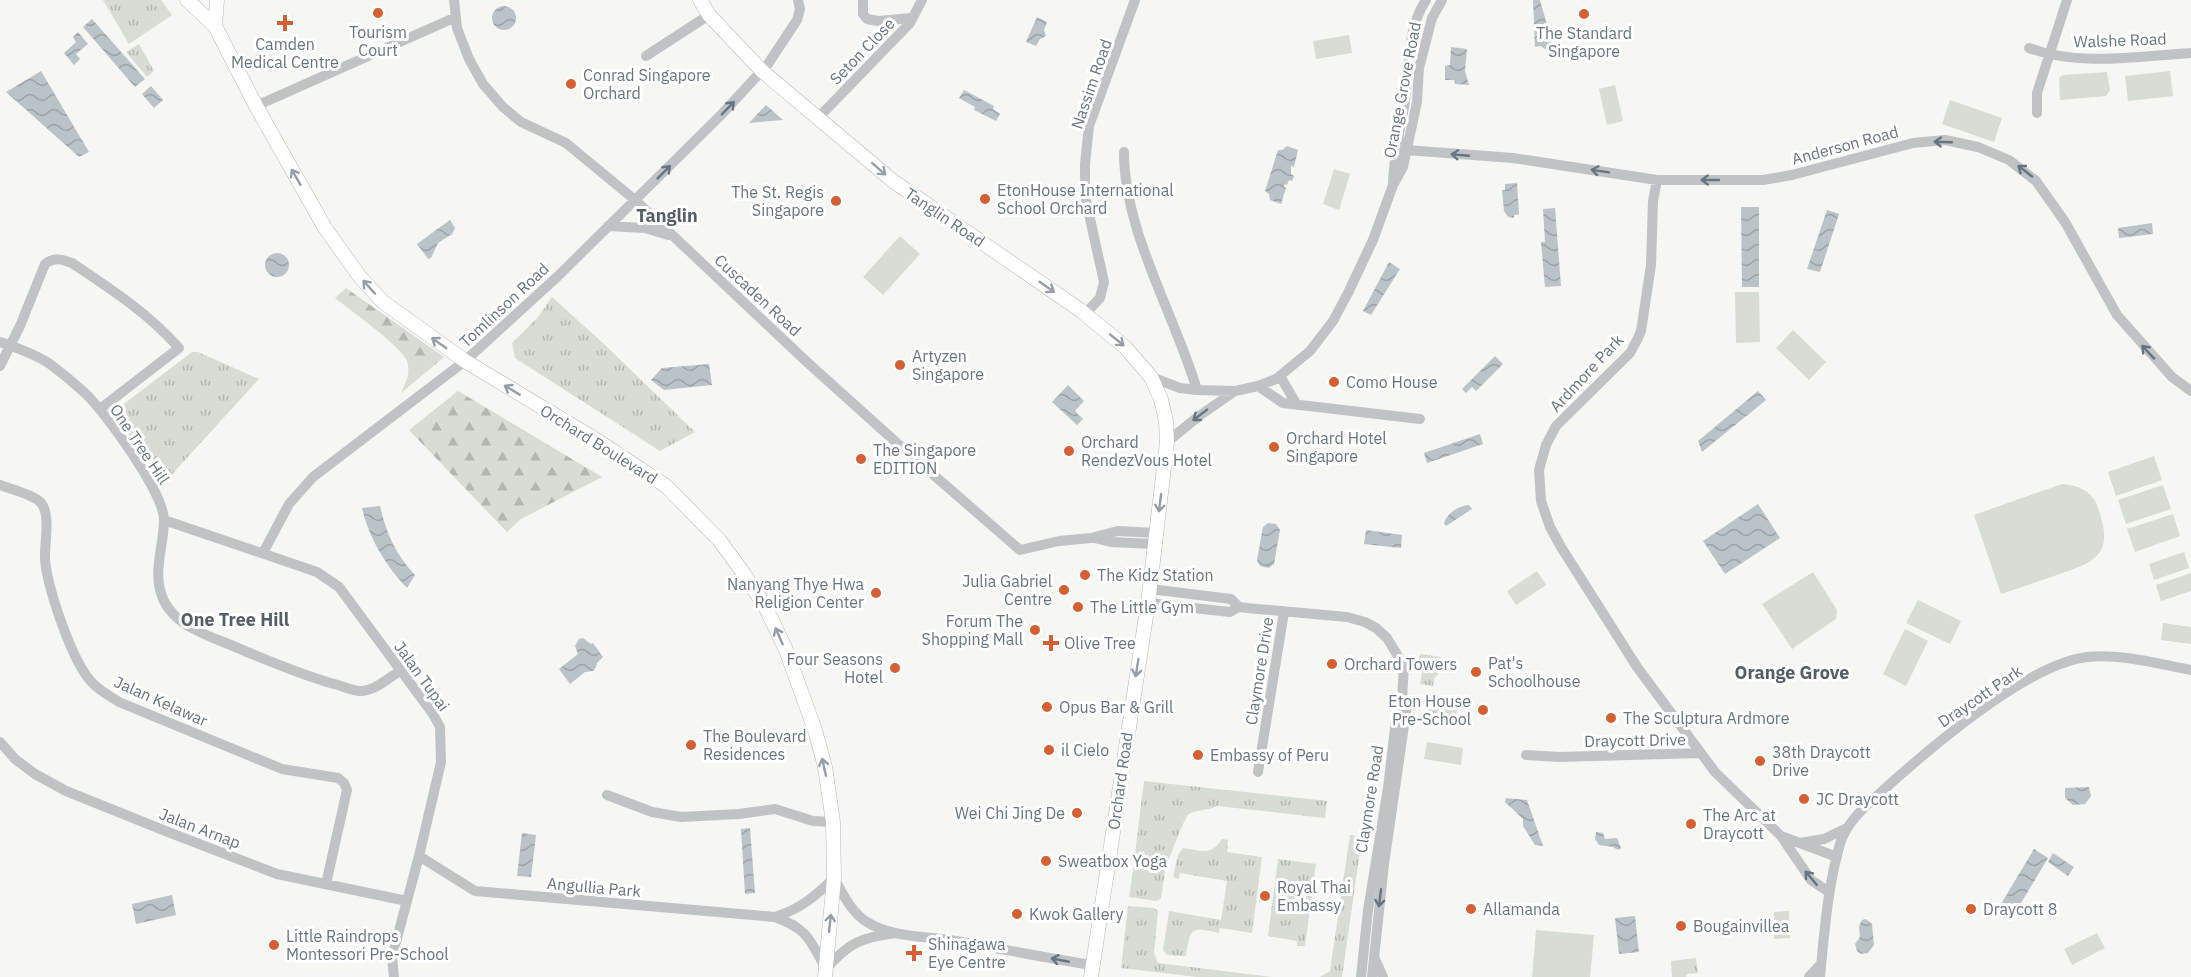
<svg xmlns="http://www.w3.org/2000/svg" width="2191" height="977" viewBox="0 0 2191 977" font-family="'IBM Plex Sans',sans-serif">
<defs>
<pattern id="grass-tufts" width="24" height="20" patternUnits="userSpaceOnUse" patternTransform="scale(1.5)"><rect width="24" height="20" fill="#d7dcd4"/><path d="M3 7l-1-3M5 7V3M7 7l1-3M15 17l-1-3M17 17v-4M19 17l1-3" fill="none" stroke="#b2b7b1"/></pattern>
<pattern id="forest-firs" width="22" height="20" patternUnits="userSpaceOnUse" patternTransform="scale(1.5)"><rect width="22" height="20" fill="#d7dcd4"/><path d="M5 1l3.5 6h-7zM16 11l3.5 6h-7z" fill="#b2b7b1"/></pattern>
<pattern id="water-waves" width="16" height="10" patternUnits="userSpaceOnUse" patternTransform="scale(1.5)"><rect width="16" height="10" fill="#bac3c8"/><path d="M0 5q4-4 8 0t8 0" fill="none" stroke="#9ba3a8"/></pattern>
</defs>
<rect width="100%" height="100%" fill="#f6f6f3"/>
<path fill="url(#grass-tufts)" d="M103 0H161L172 15 129 44Z
M139 44 154 71 147 77 126 52Z
M552 297 604 344 695 432 660 451 515 358 512 343 538 317Z
M192 352H198L259 379 165 482 115 417 116 410Z
M1421 654 1441 657 1440 672 1434 678 1433 686 1420 684 1422 673 1419 656Z
M1429 695 1458 698 1455 726 1426 723Z
M1144 781 1327 801 1325 818 1218 806C1209 810 1196 810 1189 814 1185 816 1172 852 1169 859L1135 854Z
M1350 835 1362 837 1342 977H1320L1330 971Z
M1222 839 1228 840 1227 852 1262 857 1252 933 1220 928 1219 933C1192 927 1190 927 1186 956L1167 955 1163 950 1169 911 1221 920 1227 881 1180 873 1179 879 1173 877 1178 855 1183 848C1201 851 1211 856 1222 839Z
M1278 859 1316 864 1305 946H1297V941L1268 936Z
M1134 863 1163 867 1165 871 1161 898 1157 901 1129 897Z
M1128 906 1154 908 1158 911 1154 953 1158 963 1273 977H1197L1121 968Z
M1696 958 1698 973 1687 974 1686 977H1672L1671 961Z"/>
<path fill="url(#forest-firs)" d="M346 288 444 357 401 393C406 382 411 373 407 361 400 345 350 310 335 298Z
M458 391 602 477 521 519 507 532 409 430Z"/>
<path fill="#d7dcd4" d="M1349 35 1352 53 1316 59 1313 41Z
M2170 71 2173 96 2128 101 2125 76Z
M2107 72 2110 90 2106 96 2060 100 2059 78 2063 75Z
M1615 85 1623 121 1607 125 1599 89Z
M1950 100 2002 118 1994 142 1942 124Z
M1334 169 1350 174 1339 210 1323 204Z
M900 236 920 254 883 295 863 277Z
M1735 292H1759L1760 342 1736 343Z
M1793 330 1826 362 1809 380 1776 348Z
M2154 456 2162 480 2116 496 2108 472Z
M2062 484C2078 485 2093 491 2098 508 2115 556 2095 562 2054 576 2037 582 2019 588 2001 594L1974 515Z
M2163 485 2171 509 2126 524 2118 500Z
M2173 514 2180 536 2135 552 2127 529Z
M2184 552 2189 568 2154 580 2149 564Z
M1537 571 1546 585 1516 605 1507 591Z
M1813 572 1837 610 1836 619 1792 649 1762 604Z
M2191 573V591L2161 601 2156 585Z
M1918 600 1961 621 1950 644 1906 623Z
M2163 623 2191 627V644L2161 640Z
M1905 629 1928 641 1906 686 1883 674Z
M1427 742 1463 748 1461 765 1424 759Z
M1789 911 1790 938 1774 939V912Z
M1536 930 1594 935 1590 977H1532Z
M2097 933 2105 948 2072 965 2064 949Z"/>
<path fill="url(#water-waves)" d="M1533 0H1540L1554 50C1548 52 1545 48 1540 46L1535 47Z
M492 18a12 12 0 1 1 24 0a12 12 0 1 1-24 0Z
M1037 17 1047 22 1044 30 1046 36 1040 39 1036 46 1026 42Z
M92 19 145 79 135 87 83 27Z
M78 32 88 44 76 54 80 59 74 65 64 53 76 42 73 37Z
M1451 47 1467 49 1465 71 1469 85 1455 84 1454 80H1445V66L1450 65Z
M41 71 89 152 79 157 6 92Z
M151 86 163 100 154 108 142 94Z
M964 90 994 106 993 109 1000 114 996 121 974 110 975 107 959 98Z
M766 105 783 120 749 123Z
M1287 146 1298 150 1294 167 1291 166V174L1294 176 1292 181 1289 180 1287 185 1285 184 1284 187 1286 188 1281 204 1270 200 1269 194 1265 191 1278 150H1282Z
M1517 183 1519 214 1514 215V218L1508 217 1504 211 1502 190H1505V184Z
M1741 207H1759V287H1742Z
M1555 208 1561 286 1545 287 1541 242H1545L1543 209Z
M1827 210 1839 214 1820 272 1807 269Z
M450 220 455 228 452 234 438 243 431 258 428 259 417 244Z
M2152 223 2153 234 2119 238 2118 228Z
M265 265a12 12 0 1 1 24 0a12 12 0 1 1-24 0Z
M1389 262 1400 269 1371 315 1363 311Z
M1495 356 1503 364 1476 391 1472 387 1466 393 1462 389Z
M709 364 712 385 664 390 651 380 662 368Z
M1068 385 1084 401 1075 411 1083 419 1077 425 1052 402Z
M1758 391 1766 400 1702 452 1698 441Z
M1480 434 1483 444 1427 463 1424 453Z
M1758 504 1780 538 1725 574 1703 541Z
M1469 505 1472 509 1446 526 1444 523C1448 512 1459 506 1469 505Z
M380 506C386 533 396 555 415 575L407 588C386 566 369 538 362 508Z
M1268 523 1276 524 1280 530 1274 564 1269 568 1260 566 1257 560 1263 527Z
M1366 530 1402 535 1401 548 1364 544Z
M583 638 591 644 593 643 603 657 597 663 596 667 593 671 585 672 570 684 559 669 578 654 575 646 579 639Z
M2089 787 2091 796 2085 804 2073 805 2065 798V788Z
M1506 798 1527 800 1543 846 1535 845 1523 826V819L1505 802Z
M750 828 755 893 745 894 741 829Z
M1596 832 1603 833 1605 839 1617 838 1621 848 1618 850 1613 847 1599 845 1595 839Z
M522 833 536 835 531 877 517 876Z
M2034 849 2048 858 2012 918 1998 909Z
M2053 853 2074 867 2068 876 2048 862Z
M172 895 176 915 136 924 132 904Z
M1635 916 1639 952 1619 954 1615 918Z
M1866 919 1872 924 1874 945 1868 953 1861 954 1857 951 1855 944 1860 937 1859 926 1862 920Z"/>
<g fill="none" stroke-linecap="round" stroke-linejoin="round">
<defs>
<path id="major" d="M187 0 215 26 256 106 325 228 360 277 383 302 465 361 598 441 666 486 720 541 744 574 766 608 786 650 815 730 825 767 833 822 834 878 825 977
M700 0 709 15 762 71 893 181 1080 310 1125 347 1151 377 1161 399 1166 421 1167 442 1148 603 1091 977
M215 26 217 0"/>
</defs>
<use href="#major" stroke="#b5b8bc" stroke-width="15"/>
<path stroke="#bfc3c6" stroke-width="10" d="M454 0 457 28 469 59 483 84 503 107 521 122 566 143 635 200 808 363 898 444 1020 550 1059 541 1091 538 1118 531 1156 533
M863 0V14L867 19 878 21 912 18
M2029 48C2080 67 2138 56 2191 53
M646 56 709 15
M256 106 456 17
M2037 113V93L2067 0
M818 118 910 23 922 0
M1397 137 1406 150 1513 158 1657 180H1763L1792 175 1913 143 1945 140 1978 147 2009 160 2036 181 2065 222 2117 315 2172 377 2191 391
M1124 152C1124 232 1175 315 1197 390
M1657 180 1653 201 1651 265 1641 331 1637 340 1630 353 1556 426 1546 445 1539 470 1541 501 1550 527 1561 547 1637 667 1715 772 1781 836 1837 857
M1393 182C1394 157 1399 133 1404 108 1410 72 1405 32 1426 0
M608 226 645 228 668 235
M1085 314 1100 298 1104 282 1085 196V164L1089 126 1135 0
M0 342C18 348 35 354 50 364 62 373 74 383 85 393 106 413 164 493 164 520 164 547 151 574 164 601 170 613 182 623 194 629 208 637 225 642 240 649 272 662 304 676 338 685 345 687 353 691 360 691 375 691 388 678 400 671
M0 366 20 326 45 264C55 257 61 259 72 263 111 289 148 313 179 348L100 409
M1280 376 1297 405
M1151 377 1180 388 1197 390 1235 391 1258 386 1276 379 1310 351 1333 321 1348 293 1373 240 1393 185 1403 167 1417 102 1419 68 1432 18 1442 0
M1258 386 1283 403 1420 419
M1167 442 1199 416 1235 391
M0 485C10 489 31 494 39 501 52 511 44 544 45 559 47 587 69 649 84 672 92 686 106 694 119 702L282 769 338 778 344 783 347 790 326 884
M164 520 317 572 339 587 433 714 440 727 441 762 419 856 392 957 394 977
M1094 538 1111 542 1155 544
M263 553 289 504 313 477 465 361 557 277 721 115 768 64 797 20 800 9 798 0
M1150 589 1231 599 1239 607 1247 608 1347 617 1365 622 1376 628 1387 638 1404 666 1402 699 1398 703 1388 788 1368 910 1361 977
M1148 603 1230 612 1239 607
M0 742 15 759 35 774 66 791 168 832 277 874 407 901
M1526 755 1559 757 1701 753
M1258 772 1284 612
M607 795 652 812 681 817 739 814 775 809 813 821 833 822
M1781 836 1811 880 1829 892
M1800 843 1824 839 1847 828
M419 856 475 891 775 917C808 929 810 940 826 969 848 943 862 937 896 933
M775 917C802 908 814 897 834 878 843 894 851 912 867 922 892 938 927 936 956 941 1002 949 1047 958 1092 965
M1375 959 1383 977
M1372 977 1384 864 1407 705 1402 699
M1809 977 1821 964
M1820 977C1824 936 1827 895 1837 855 1839 848 1840 841 1844 834 1854 814 1874 799 1890 784 1935 744 2028 664 2087 657 2121 653 2158 664 2191 670"/>
<use href="#major" stroke="#fff" stroke-width="14"/>
</g>
<defs><path id="oneway-shaft" d="M-6 0H5M1.5-3L5.5 0L1.5 3" fill="none" stroke-width="1.6" stroke-linecap="round" stroke-linejoin="round" transform="scale(1.5)"/></defs>
<g stroke="#677582">
<use href="#oneway-shaft" transform="translate(728 108) rotate(-46)"/>
<use href="#oneway-shaft" transform="translate(1943 142) rotate(-178)"/>
<use href="#oneway-shaft" transform="translate(1460 155) rotate(-175)"/>
<use href="#oneway-shaft" transform="translate(1600 171) rotate(-171)"/>
<use href="#oneway-shaft" transform="translate(2025 171) rotate(-142)"/>
<use href="#oneway-shaft" transform="translate(664 172) rotate(-45)"/>
<use href="#oneway-shaft" transform="translate(1710 180) rotate(180)"/>
<use href="#oneway-shaft" transform="translate(2148 352) rotate(-133)"/>
<use href="#oneway-shaft" transform="translate(1200 415) rotate(143)"/>
<use href="#oneway-shaft" transform="translate(1811 878) rotate(-130)"/>
<use href="#oneway-shaft" transform="translate(1380 898) rotate(97)"/>
<use href="#oneway-shaft" transform="translate(1060 960) rotate(-169)"/>
</g>
<g stroke="#959ea8">
<use href="#oneway-shaft" transform="translate(879 169) rotate(41)"/>
<use href="#oneway-shaft" transform="translate(296 177) rotate(-120)"/>
<use href="#oneway-shaft" transform="translate(369 287) rotate(-132)"/>
<use href="#oneway-shaft" transform="translate(1047 287) rotate(35)"/>
<use href="#oneway-shaft" transform="translate(1117 340) rotate(39)"/>
<use href="#oneway-shaft" transform="translate(439 343) rotate(-145)"/>
<use href="#oneway-shaft" transform="translate(512 390) rotate(-149)"/>
<use href="#oneway-shaft" transform="translate(1160 503) rotate(97)"/>
<use href="#oneway-shaft" transform="translate(779 636) rotate(-114)"/>
<use href="#oneway-shaft" transform="translate(1137 668) rotate(99)"/>
<use href="#oneway-shaft" transform="translate(824 767) rotate(-102)"/>
<use href="#oneway-shaft" transform="translate(830 923) rotate(-84)"/>
</g>
<g fill="#d55e33" stroke="#fff" stroke-width="2">
<circle cx="378" cy="13" r="6"/>
<circle cx="1584" cy="14" r="6"/>
<path d="M282 14h6v6h6v6h-6v6h-6v-6h-6v-6h6z"/>
<circle cx="571" cy="84" r="6"/>
<circle cx="985" cy="199" r="6"/>
<circle cx="836" cy="201" r="6"/>
<circle cx="900" cy="365" r="6"/>
<circle cx="1334" cy="382" r="6"/>
<circle cx="1274" cy="447" r="6"/>
<circle cx="1069" cy="451" r="6"/>
<circle cx="861" cy="459" r="6"/>
<circle cx="1085" cy="575" r="6"/>
<circle cx="1064" cy="590" r="6"/>
<circle cx="876" cy="593" r="6"/>
<circle cx="1078" cy="607" r="6"/>
<circle cx="1035" cy="630" r="6"/>
<path d="M1048 634h6v6h6v6h-6v6h-6v-6h-6v-6h6z"/>
<circle cx="1332" cy="664" r="6"/>
<circle cx="895" cy="668" r="6"/>
<circle cx="1476" cy="672" r="6"/>
<circle cx="1047" cy="707" r="6"/>
<circle cx="1483" cy="710" r="6"/>
<circle cx="1611" cy="718" r="6"/>
<circle cx="691" cy="745" r="6"/>
<circle cx="1049" cy="750" r="6"/>
<circle cx="1198" cy="755" r="6"/>
<circle cx="1760" cy="761" r="6"/>
<circle cx="1804" cy="799" r="6"/>
<circle cx="1077" cy="813" r="6"/>
<circle cx="1691" cy="824" r="6"/>
<circle cx="1046" cy="861" r="6"/>
<circle cx="1265" cy="896" r="6"/>
<circle cx="1471" cy="909" r="6"/>
<circle cx="1971" cy="909" r="6"/>
<circle cx="1017" cy="914" r="6"/>
<circle cx="1681" cy="926" r="6"/>
<circle cx="274" cy="945" r="6"/>
<path d="M911 944h6v6h6v6h-6v6h-6v-6h-6v-6h6z"/>
</g>
<g text-anchor="middle" dominant-baseline="central" stroke-width="6" stroke-linejoin="round" paint-order="stroke">
<g font-size="16" fill="#677582" stroke="#fff" text-anchor="start">
<text x="378" y="32" text-anchor="middle">Tourism<tspan x="378" dy="18">Court</tspan></text>
<text x="1584" y="33" text-anchor="middle">The Standard<tspan x="1584" dy="18">Singapore</tspan></text>
<text x="285" y="44" text-anchor="middle">Camden<tspan x="285" dy="18">Medical Centre</tspan></text>
<text x="583" y="75">Conrad Singapore<tspan x="583" dy="18">Orchard</tspan></text>
<text x="997" y="190">EtonHouse International<tspan x="997" dy="18">School Orchard</tspan></text>
<text x="824" y="192" text-anchor="end">The St. Regis<tspan x="824" dy="18">Singapore</tspan></text>
<text x="912" y="356">Artyzen<tspan x="912" dy="18">Singapore</tspan></text>
<text x="1346" y="382">Como House</text>
<text x="1286" y="438">Orchard Hotel<tspan x="1286" dy="18">Singapore</tspan></text>
<text x="1081" y="442">Orchard<tspan x="1081" dy="18">RendezVous Hotel</tspan></text>
<text x="873" y="450">The Singapore<tspan x="873" dy="18">EDITION</tspan></text>
<text x="1097" y="575">The Kidz Station</text>
<text x="1052" y="581" text-anchor="end">Julia Gabriel<tspan x="1052" dy="18">Centre</tspan></text>
<text x="864" y="584" text-anchor="end">Nanyang Thye Hwa<tspan x="864" dy="18">Religion Center</tspan></text>
<text x="1090" y="607">The Little Gym</text>
<text x="1023" y="621" text-anchor="end">Forum The<tspan x="1023" dy="18">Shopping Mall</tspan></text>
<text x="1064" y="643">Olive Tree</text>
<text x="883" y="659" text-anchor="end">Four Seasons<tspan x="883" dy="18">Hotel</tspan></text>
<text x="1488" y="663">Pat's<tspan x="1488" dy="18">Schoolhouse</tspan></text>
<text x="1344" y="664">Orchard Towers</text>
<text x="1471" y="701" text-anchor="end">Eton House<tspan x="1471" dy="18">Pre-School</tspan></text>
<text x="1059" y="707">Opus Bar &amp; Grill</text>
<text x="1623" y="718">The Sculptura Ardmore</text>
<text x="703" y="736">The Boulevard<tspan x="703" dy="18">Residences</tspan></text>
<text x="1061" y="750">il Cielo</text>
<text x="1772" y="752">38th Draycott<tspan x="1772" dy="18">Drive</tspan></text>
<text x="1210" y="755">Embassy of Peru</text>
<text x="1816" y="799">JC Draycott</text>
<text x="1065" y="813" text-anchor="end">Wei Chi Jing De</text>
<text x="1703" y="815">The Arc at<tspan x="1703" dy="18">Draycott</tspan></text>
<text x="1058" y="861">Sweatbox Yoga</text>
<text x="1277" y="887">Royal Thai<tspan x="1277" dy="18">Embassy</tspan></text>
<text x="1483" y="909">Allamanda</text>
<text x="1983" y="909">Draycott 8</text>
<text x="1029" y="914">Kwok Gallery</text>
<text x="1693" y="926">Bougainvillea</text>
<text x="286" y="936">Little Raindrops<tspan x="286" dy="18">Montessori Pre-School</tspan></text>
<text x="928" y="944">Shinagawa<tspan x="928" dy="18">Eye Centre</tspan></text>
</g>
<g font-size="16" fill="#677582" stroke="#fff">
<text transform="translate(2120 40) rotate(-2)">Walshe Road</text>
<text transform="translate(862 51) rotate(-46)">Seton Close</text>
<text transform="translate(1091 84) rotate(-71)">Nassim Road</text>
<text transform="translate(1402 90) rotate(-79)">Orange Grove Road</text>
<text transform="translate(1845 145) rotate(-15)">Anderson Road</text>
<text transform="translate(945 217) rotate(34)">Tanglin Road</text>
<text transform="translate(758 295) rotate(43)">Cuscaden Road</text>
<text transform="translate(504 305) rotate(-43)">Tomlinson Road</text>
<text transform="translate(1586 373) rotate(-47)">Ardmore Park</text>
<text transform="translate(140 444) rotate(56)">One Tree Hill</text>
<text transform="translate(599 444) rotate(32)">Orchard Boulevard</text>
<text transform="translate(1259 671) rotate(-81)">Claymore Drive</text>
<text transform="translate(422 676) rotate(54)">Jalan Tupai</text>
<text transform="translate(1980 696) rotate(-34)">Draycott Park</text>
<text transform="translate(161 701) rotate(24)">Jalan Kelawar</text>
<text transform="translate(1635 740) rotate(-1)">Draycott Drive</text>
<text transform="translate(1120 781) rotate(-82)">Orchard Road</text>
<text transform="translate(1369 799) rotate(-81)">Claymore Road</text>
<text transform="translate(200 828) rotate(21)">Jalan Arnap</text>
<text transform="translate(594 887) rotate(5)">Angullia Park</text>
</g>
<g font-size="18" font-weight="bold" fill="#545e67" stroke="#fff">
<text x="667" y="215">Tanglin</text>
<text x="235" y="619">One Tree Hill</text>
<text x="1792" y="672">Orange Grove</text>
</g>
</g>
</svg>
